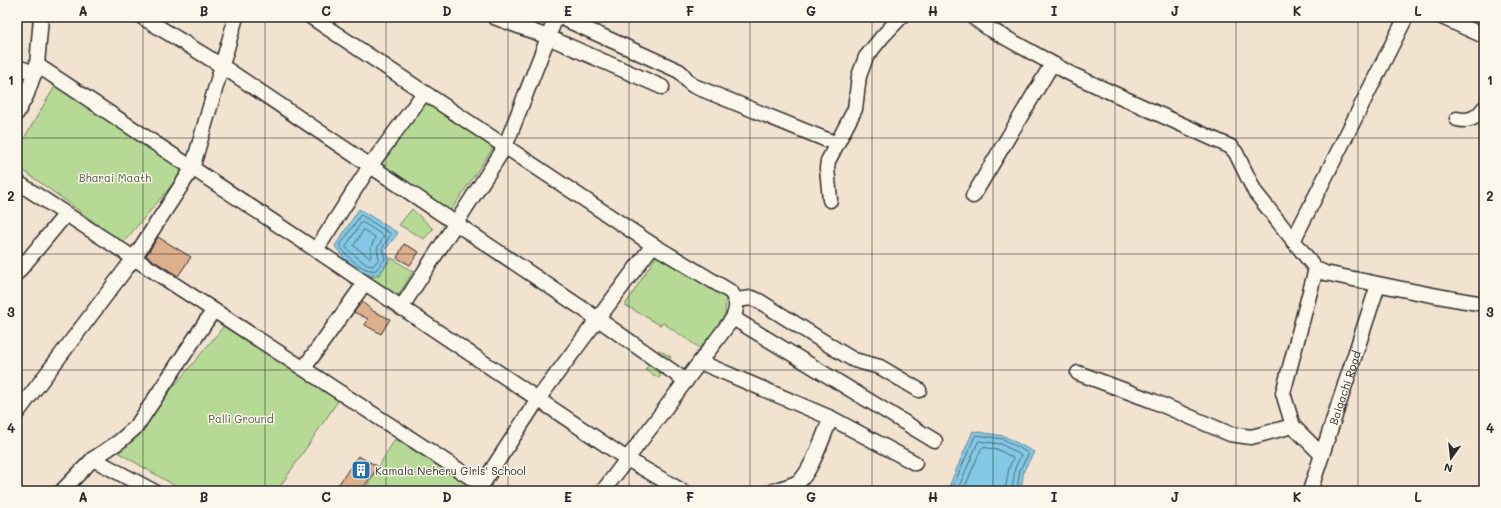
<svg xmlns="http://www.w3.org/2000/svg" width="1501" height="508" viewBox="0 0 1501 508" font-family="Mali,sans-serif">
<rect width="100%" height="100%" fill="#f2e2d0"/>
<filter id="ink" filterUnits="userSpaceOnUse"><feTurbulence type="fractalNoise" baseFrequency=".025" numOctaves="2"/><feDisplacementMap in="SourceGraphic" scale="8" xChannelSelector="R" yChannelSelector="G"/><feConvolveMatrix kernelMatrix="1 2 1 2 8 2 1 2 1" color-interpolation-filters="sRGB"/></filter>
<g filter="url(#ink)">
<path fill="#b6da95" stroke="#708260" d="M57 83 179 161 183 172 122 244 73 206 17 166V150Z
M425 96 492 140 493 148 445 219 372 167Z
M412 209 433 229 424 239 399 225Z
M659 252 726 296 725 315 701 349 663 323 660 325 625 305Z
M392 258 413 272 396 299 367 277 378 276Z
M228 321 340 398 277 491H184L119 453Z
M659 350 671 357 659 378 645 370Z
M395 439 473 487 470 491H364Z"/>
<path fill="#83c8e4" stroke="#60899a" d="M359 209 398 233 385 250 390 259 379 274C376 274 372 276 369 275 357 273 341 256 335 246Z
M973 431 1004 436 1034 452 1024 470 1021 489 1019 491H947Z"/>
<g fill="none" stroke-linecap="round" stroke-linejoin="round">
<path stroke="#4e6a75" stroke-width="1" d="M361 215 391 234 382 249 385 259 376 270C364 273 346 256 340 246Z
M362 222 384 236 377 249 379 259 373 266 367 265 348 250 346 247Z
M364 230 375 237 371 248V256L370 258 354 246Z
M951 491 975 436 976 435 1003 439 1028 453V455L1020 469 1017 491
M957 491 978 442 979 441 1001 444 1021 455 1015 468 1012 491
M963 491 981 449 983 447 999 450 1013 458 1009 468 1005 491"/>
</g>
<path fill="#dcb08d" stroke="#2b2b2b" d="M158 237 191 257 178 276 146 256Z
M404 244 419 252 410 265 397 258Z
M362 302 373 311 390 319 381 334 365 325 368 319 354 312Z
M358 456 377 466 373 474 361 491H334Z"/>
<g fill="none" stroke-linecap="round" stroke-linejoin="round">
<defs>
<g id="minor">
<path d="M142 17 222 66 598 319 686 381"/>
<path d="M311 17 653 245 731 292C737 301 738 307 733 318L603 491"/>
<path d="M494 17 548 37 662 87"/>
<path d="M560 17 679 71C685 75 687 83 694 86L837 144"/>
<path d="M973 17 988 28 1071 74 1231 147 1236 153 1255 192 1316 269 1325 273C1378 284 1430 296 1484 304"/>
<path d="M1442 17 1484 36"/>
<path d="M37 65 316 250 627 459 682 491"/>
<path d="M17 67 35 73"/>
<path d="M17 113 27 94 37 65 41 17"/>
<path d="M1457 119C1469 122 1477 118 1484 108"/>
<path d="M17 182 482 485"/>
<path d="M973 196 1052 64"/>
<path d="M830 200 827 168 828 161 855 109 859 76 866 57 882 37 901 17"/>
<path d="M1293 241 1406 17"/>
<path d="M316 250 370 166 424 93"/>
<path d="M1316 269 1283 393 1293 426 1322 455"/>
<path d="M17 273 66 214"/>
<path d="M736 300 752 298 759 301 837 350 854 360 880 367 919 390"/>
<path d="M401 308 505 147 556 17"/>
<path d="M733 318 935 441"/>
<path d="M700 362 831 418 915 463"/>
<path d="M304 368 364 284"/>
<path d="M1078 373 1153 401 1230 434 1251 437 1293 426"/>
<path d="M17 413 134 258 192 169 236 17"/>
<path d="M93 459 153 491"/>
<path d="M775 490C783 488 791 486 798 482 811 474 824 433 831 418"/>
<path d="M62 491 93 459 120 441 136 427 213 311"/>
<path d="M478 491 538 399 653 245"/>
<path id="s1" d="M1310 491 1378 285"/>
</g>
</defs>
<use href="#minor" stroke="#2b2b2b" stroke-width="17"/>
<use href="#minor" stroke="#fbf7ec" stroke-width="14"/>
</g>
</g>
<path fill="none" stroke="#2b2b2b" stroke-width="1" stroke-opacity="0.55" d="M143 17V491M265 17V491M386 17V491M508 17V491M629 17V491M750 17V491M872 17V491M993 17V491M1115 17V491M1236 17V491M1358 17V491M17 138H1484M17 254H1484M17 370H1484"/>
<defs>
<symbol id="building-square" viewBox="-11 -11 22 22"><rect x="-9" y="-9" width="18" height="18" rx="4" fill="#1f6fb2" stroke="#fbf7ec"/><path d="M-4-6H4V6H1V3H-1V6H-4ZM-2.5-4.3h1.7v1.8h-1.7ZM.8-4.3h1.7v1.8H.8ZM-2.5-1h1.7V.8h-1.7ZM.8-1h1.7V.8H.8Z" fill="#fff"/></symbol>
</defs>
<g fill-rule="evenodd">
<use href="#building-square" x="350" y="459" width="22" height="22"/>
</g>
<g text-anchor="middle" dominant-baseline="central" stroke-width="3" stroke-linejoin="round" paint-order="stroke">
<g font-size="11" fill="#4e5746" stroke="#fbf7ec">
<text x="115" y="177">Bharai Maath</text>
<text x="241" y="418">Palli Ground</text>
</g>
<g font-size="11" fill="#2b2b2b" stroke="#fbf7ec">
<text stroke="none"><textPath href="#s1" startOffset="109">Baigachi Road</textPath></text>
</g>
<g font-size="11" fill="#2b2b2b" stroke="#fbf7ec" text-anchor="start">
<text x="375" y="470">Kamala Neheru Girls' School</text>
</g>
</g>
<rect width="1501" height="508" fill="none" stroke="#fbf7ec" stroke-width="44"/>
<g transform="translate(1451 458) rotate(195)" stroke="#fbf7ec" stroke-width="3" paint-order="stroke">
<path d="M0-3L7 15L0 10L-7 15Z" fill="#2b2b2b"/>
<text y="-6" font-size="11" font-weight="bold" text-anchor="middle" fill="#2b2b2b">N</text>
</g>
<rect x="22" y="22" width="1457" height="464" fill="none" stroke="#2b2b2b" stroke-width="1.5"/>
<g font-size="13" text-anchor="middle" font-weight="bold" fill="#2b2b2b">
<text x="83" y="16">A</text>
<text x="204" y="16">B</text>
<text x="326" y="16">C</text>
<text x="447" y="16">D</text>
<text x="568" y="16">E</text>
<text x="690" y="16">F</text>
<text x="811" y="16">G</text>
<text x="933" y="16">H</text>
<text x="1054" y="16">I</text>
<text x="1175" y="16">J</text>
<text x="1297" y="16">K</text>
<text x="1418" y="16">L</text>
<text x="11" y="85">1</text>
<text x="1490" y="85">1</text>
<text x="11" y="201">2</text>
<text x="1490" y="201">2</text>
<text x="11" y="317">3</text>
<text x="1490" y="317">3</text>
<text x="11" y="433">4</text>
<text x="1490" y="433">4</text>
<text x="83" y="502">A</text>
<text x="204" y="502">B</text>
<text x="326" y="502">C</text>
<text x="447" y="502">D</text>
<text x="568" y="502">E</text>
<text x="690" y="502">F</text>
<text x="811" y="502">G</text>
<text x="933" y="502">H</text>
<text x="1054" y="502">I</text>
<text x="1175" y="502">J</text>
<text x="1297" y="502">K</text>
<text x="1418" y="502">L</text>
</g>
</svg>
